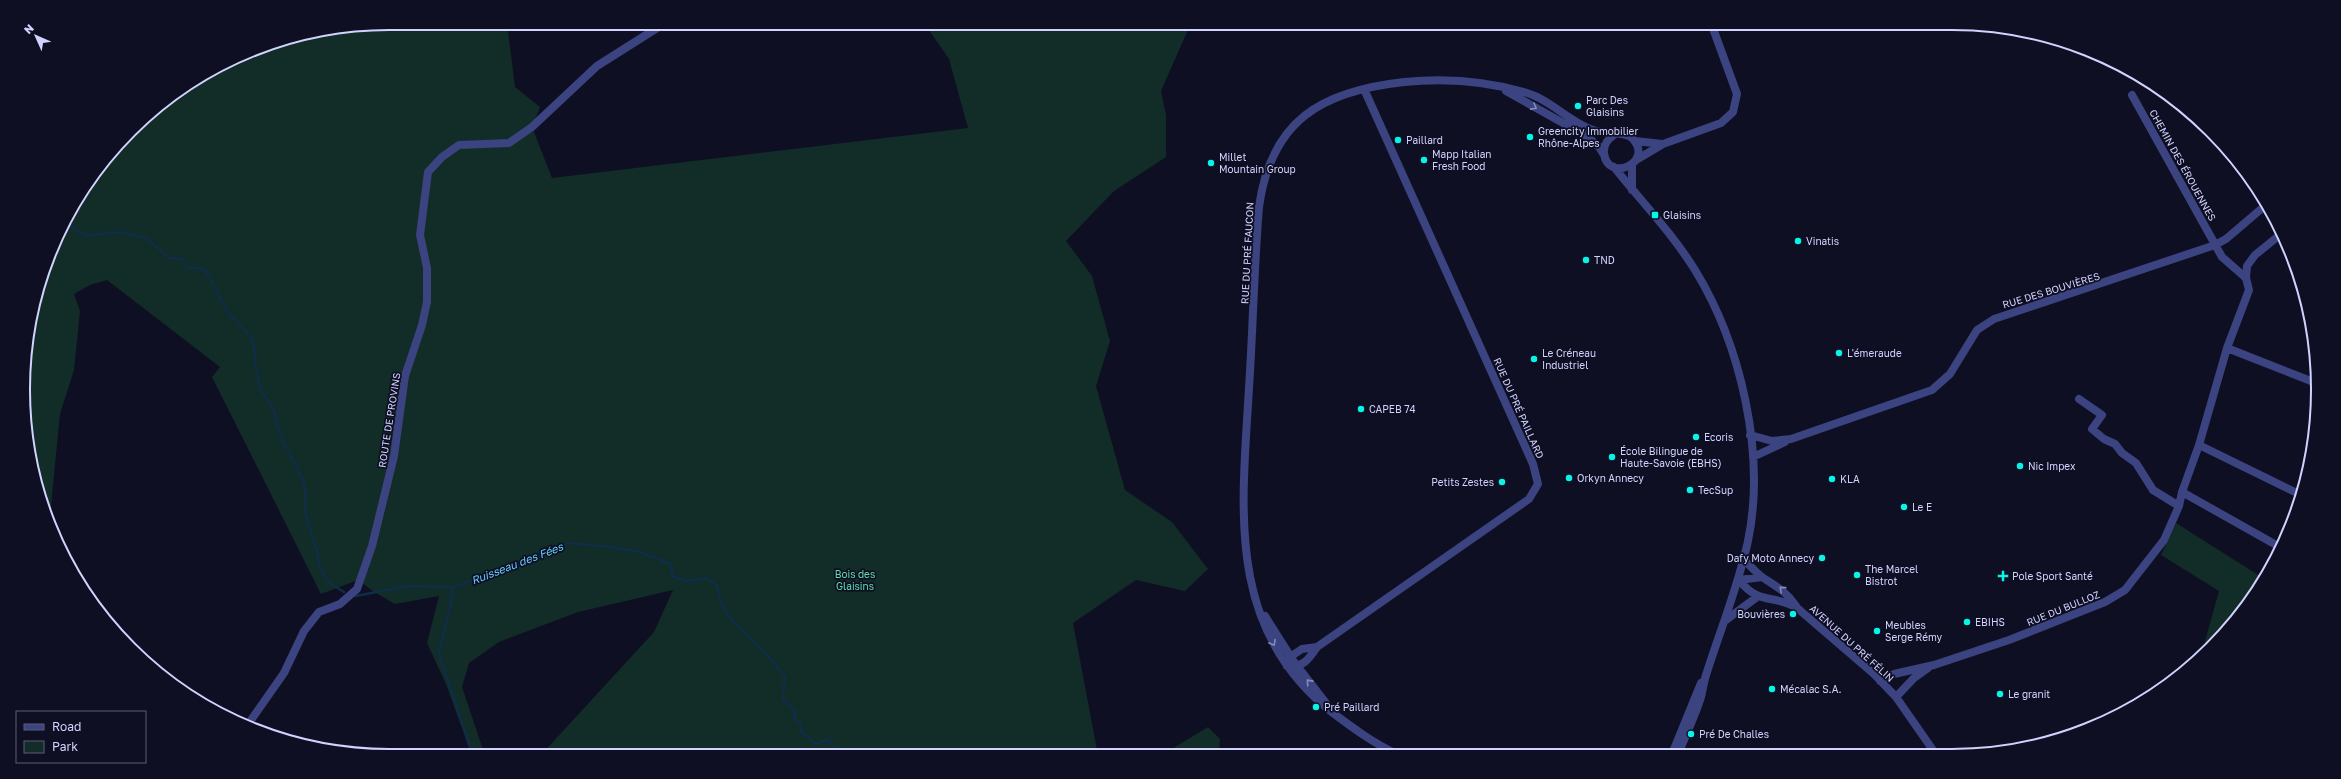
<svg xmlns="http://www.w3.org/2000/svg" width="2341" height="779" viewBox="0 0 2341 779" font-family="'Golos Text',sans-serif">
<rect width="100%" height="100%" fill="#0f0f23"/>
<path fill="#122c27" d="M390 23H507L515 87 540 107 532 127 552 178 968 128 949 59 924 23H1191L1161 91 1166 115V157L1114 191 1066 241 1092 276 1110 341 1096 386 1125 490 1172 522 1208 569 1185 591 1136 580 1073 623 1098 755 540 756 654 632 673 590 578 612 499 642 469 663 462 687 485 756H472L446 684 427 643 439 596 395 604 374 592 358 580 321 594 212 377 220 367 107 280 90 285 74 294 80 311 78 331 74 370 60 414 50 516 35 484 24 414 26 342 61 227 99 166 148 114 249 51 318 30Z
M2176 523 2263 578 2256 593 2201 656 2219 591 2161 555Z
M1208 727 1220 739 1219 754 1162 755Z"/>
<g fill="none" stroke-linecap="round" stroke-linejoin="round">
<path stroke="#0f2d46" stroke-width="2.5" d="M64 222 86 236 121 232 146 238 169 258 182 259 188 268H202L208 274 226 310 250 336 254 347 256 370 261 390 274 410 280 435 303 480 305 489V512L317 552 319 565 328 582 344 592
M453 587 450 607 439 653 473 756
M356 596 407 586 453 587 527 561 568 543 611 547 639 552 671 564 672 576 686 581 707 578 717 586 722 606 735 624 764 651 785 677 783 699 795 711 794 719 801 723V732L816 744 829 739 835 752 839 755
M864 755 866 753 870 755"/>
<path stroke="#3b4380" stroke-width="8" d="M1506 91 1588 137 1599 147 1604 155
M2132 95 2222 257 2246 278
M1635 141 1662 144
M1636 160 1663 144 1721 123 1733 112 1737 94 1711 23
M1632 164V190
M1614 167C1641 201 1672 233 1695 270 1741 345 1766 454 1748 541 1738 587 1721 628 1707 672 1704 680 1703 689 1701 697 1695 716 1686 735 1678 754
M2227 348 2316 383
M2079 399 2102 415 2092 429 2104 439 2115 444 2122 453 2136 463 2153 490 2179 506
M1750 435 1772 441 1791 439 1932 390 1950 374 1977 330 1994 319 2215 245 2226 239 2267 204
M2199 445 2301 495
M1753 457 1785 442
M2182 492 2278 546
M1744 560C1750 565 1756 573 1762 577 1776 586 1787 592 1796 606
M1739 580C1759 605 1771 594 1796 607L1874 674 1896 697 1935 753
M1739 580 1762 577
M1265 616 1294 662 1329 707
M1726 620 1757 597
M1317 647 1302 649 1290 657 1287 666C1303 668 1309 659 1317 647L1529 499 1538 484 1533 464 1364 89
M1880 681 1894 674 1934 665 2009 640 2105 602 2125 590 2164 540 2179 506 2182 492 2199 445 2227 348 2249 290 2246 278 2247 266 2255 255 2281 234
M1896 697 1914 678 1928 668
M249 723 284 673 304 631 319 612 340 604 357 589 372 546 394 456 405 376 422 325 427 302V268L420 235 428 172 442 157 459 145 509 143 532 127 597 66 665 23
M1397 754C1373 743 1353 728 1333 713 1225 629 1242 508 1249 388 1253 328 1254 267 1259 207 1271 120 1322 91 1404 82 1446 78 1487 81 1527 93 1551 100 1569 122 1593 130 1606 135 1620 131 1631 137 1657 162 1607 184 1604 153 1603 145 1608 139 1614 135
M1672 754 1701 683"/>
</g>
<defs><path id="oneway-chevron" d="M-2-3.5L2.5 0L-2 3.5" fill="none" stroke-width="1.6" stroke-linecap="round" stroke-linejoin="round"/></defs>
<g stroke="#868bbf">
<use href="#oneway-chevron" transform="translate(1534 107) rotate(29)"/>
<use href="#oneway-chevron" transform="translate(1782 589) rotate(-139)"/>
<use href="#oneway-chevron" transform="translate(1273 643) rotate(61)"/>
<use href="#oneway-chevron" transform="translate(1309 682) rotate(-132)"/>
</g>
<g fill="#07f4e8" stroke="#0f0f23" stroke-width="1.5">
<circle cx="1578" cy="106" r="4"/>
<circle cx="1530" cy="137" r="4"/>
<circle cx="1398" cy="140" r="4"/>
<circle cx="1424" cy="160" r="4"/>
<circle cx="1211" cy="163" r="4"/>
<rect x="1651" y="211" width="8" height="8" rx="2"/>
<circle cx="1798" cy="241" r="4"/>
<circle cx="1586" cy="260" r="4"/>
<circle cx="1839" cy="353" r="4"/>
<circle cx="1534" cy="359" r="4"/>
<circle cx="1361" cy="409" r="4"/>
<circle cx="1696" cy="437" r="4"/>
<circle cx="1612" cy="457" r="4"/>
<circle cx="2020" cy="466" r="4"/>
<circle cx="1569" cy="478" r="4"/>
<circle cx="1832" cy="479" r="4"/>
<circle cx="1502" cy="482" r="4"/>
<circle cx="1690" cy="490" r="4"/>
<circle cx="1904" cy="507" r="4"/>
<circle cx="1822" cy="558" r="4"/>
<circle cx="1857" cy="575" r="4"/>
<path d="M2001 570h4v4h4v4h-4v4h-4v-4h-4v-4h4z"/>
<circle cx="1793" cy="614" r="4"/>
<circle cx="1967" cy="622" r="4"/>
<circle cx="1877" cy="631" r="4"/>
<circle cx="1772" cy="689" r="4"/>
<circle cx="2000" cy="694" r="4"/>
<circle cx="1316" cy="707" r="4"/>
<circle cx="1691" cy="734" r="4"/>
</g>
<g text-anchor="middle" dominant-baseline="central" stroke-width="3.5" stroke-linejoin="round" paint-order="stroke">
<g font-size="10" fill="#d1d3fe" stroke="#0f0f23" text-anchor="start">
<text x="1586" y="100">Parc Des<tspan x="1586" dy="12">Glaisins</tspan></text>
<text x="1538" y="131">Greencity Immobilier<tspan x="1538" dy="12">Rhône-Alpes</tspan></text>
<text x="1406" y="140">Paillard</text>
<text x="1432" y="154">Mapp Italian<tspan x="1432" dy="12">Fresh Food</tspan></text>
<text x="1219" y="157">Millet<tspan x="1219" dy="12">Mountain Group</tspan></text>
<text x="1663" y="215">Glaisins</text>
<text x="1806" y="241">Vinatis</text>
<text x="1594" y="260">TND</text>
<text x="1542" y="353">Le Créneau<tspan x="1542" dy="12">Industriel</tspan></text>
<text x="1847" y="353">L'émeraude</text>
<text x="1369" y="409">CAPEB 74</text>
<text x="1704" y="437">Ecoris</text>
<text x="1620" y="451">École Bilingue de<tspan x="1620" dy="12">Haute-Savoie (EBHS)</tspan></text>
<text x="2028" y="466">Nic Impex</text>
<text x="1577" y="478">Orkyn Annecy</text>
<text x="1840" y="479">KLA</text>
<text x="1494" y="482" text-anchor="end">Petits Zestes</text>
<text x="1698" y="490">TecSup</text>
<text x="1912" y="507">Le E</text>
<text x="1814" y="558" text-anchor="end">Dafy Moto Annecy</text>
<text x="1865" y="569">The Marcel<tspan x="1865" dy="12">Bistrot</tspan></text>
<text x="2012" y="576">Pole Sport Santé</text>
<text x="1785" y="614" text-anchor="end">Bouvières</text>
<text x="1975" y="622">EBIHS</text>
<text x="1885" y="625">Meubles<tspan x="1885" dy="12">Serge Rémy</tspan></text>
<text x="1780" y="689">Mécalac S.A.</text>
<text x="2008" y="694">Le granit</text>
<text x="1324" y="707">Pré Paillard</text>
<text x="1699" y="734">Pré De Challes</text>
</g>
<g font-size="10" fill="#d1d3fe" stroke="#0f0f23">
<text transform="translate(2183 165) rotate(61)">CHEMIN DES ÉROUENNES</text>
<text transform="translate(1247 253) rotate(-87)">RUE DU PRÉ FAUCON</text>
<text transform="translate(2051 290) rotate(-17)">RUE DES BOUVIÈRES</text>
<text transform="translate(1519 408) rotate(66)">RUE DU PRÉ PAILLARD</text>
<text transform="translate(389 420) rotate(-81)">ROUTE DE PROVINS</text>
<text transform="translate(2063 608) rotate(-22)">RUE DU BULLOZ</text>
<text transform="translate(1852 643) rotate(42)">AVENUE DU PRÉ FÉLIN</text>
</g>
<g font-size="10" fill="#60dcaa" stroke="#0f0f23">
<text x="855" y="574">Bois des<tspan x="855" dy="12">Glaisins</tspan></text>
</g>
<g font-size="11" font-style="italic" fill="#63cbfa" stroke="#0f0f23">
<text transform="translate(517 563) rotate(-21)">Ruisseau des Fées</text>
</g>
</g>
<path d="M0 0H2341V779H0ZM389 30H1952A359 359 0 0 1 2311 389V390A359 359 0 0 1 1952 749H389A359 359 0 0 1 30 390V389A359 359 0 0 1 389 30Z" fill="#0f0f23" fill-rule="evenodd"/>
<path fill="none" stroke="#d1d3fe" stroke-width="2" d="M389 30H1952A359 359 0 0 1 2311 389V390A359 359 0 0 1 1952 749H389A359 359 0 0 1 30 390V389A359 359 0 0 1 389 30Z"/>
<rect x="16" y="711" width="130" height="52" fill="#0f0f23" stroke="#5d5d7b"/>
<rect x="24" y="724" width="20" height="6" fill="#3b4380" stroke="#5d5d7b"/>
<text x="52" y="731" font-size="12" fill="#d1d3fe">Road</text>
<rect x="24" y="741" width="20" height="12" fill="#122c27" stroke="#5d5d7b"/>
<text x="52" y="751" font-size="12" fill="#d1d3fe">Park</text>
<g transform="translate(36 36) rotate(315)" stroke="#0f0f23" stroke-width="3" paint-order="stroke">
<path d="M0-3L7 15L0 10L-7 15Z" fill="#d1d3fe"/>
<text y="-6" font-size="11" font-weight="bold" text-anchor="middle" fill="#d1d3fe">N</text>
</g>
</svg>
